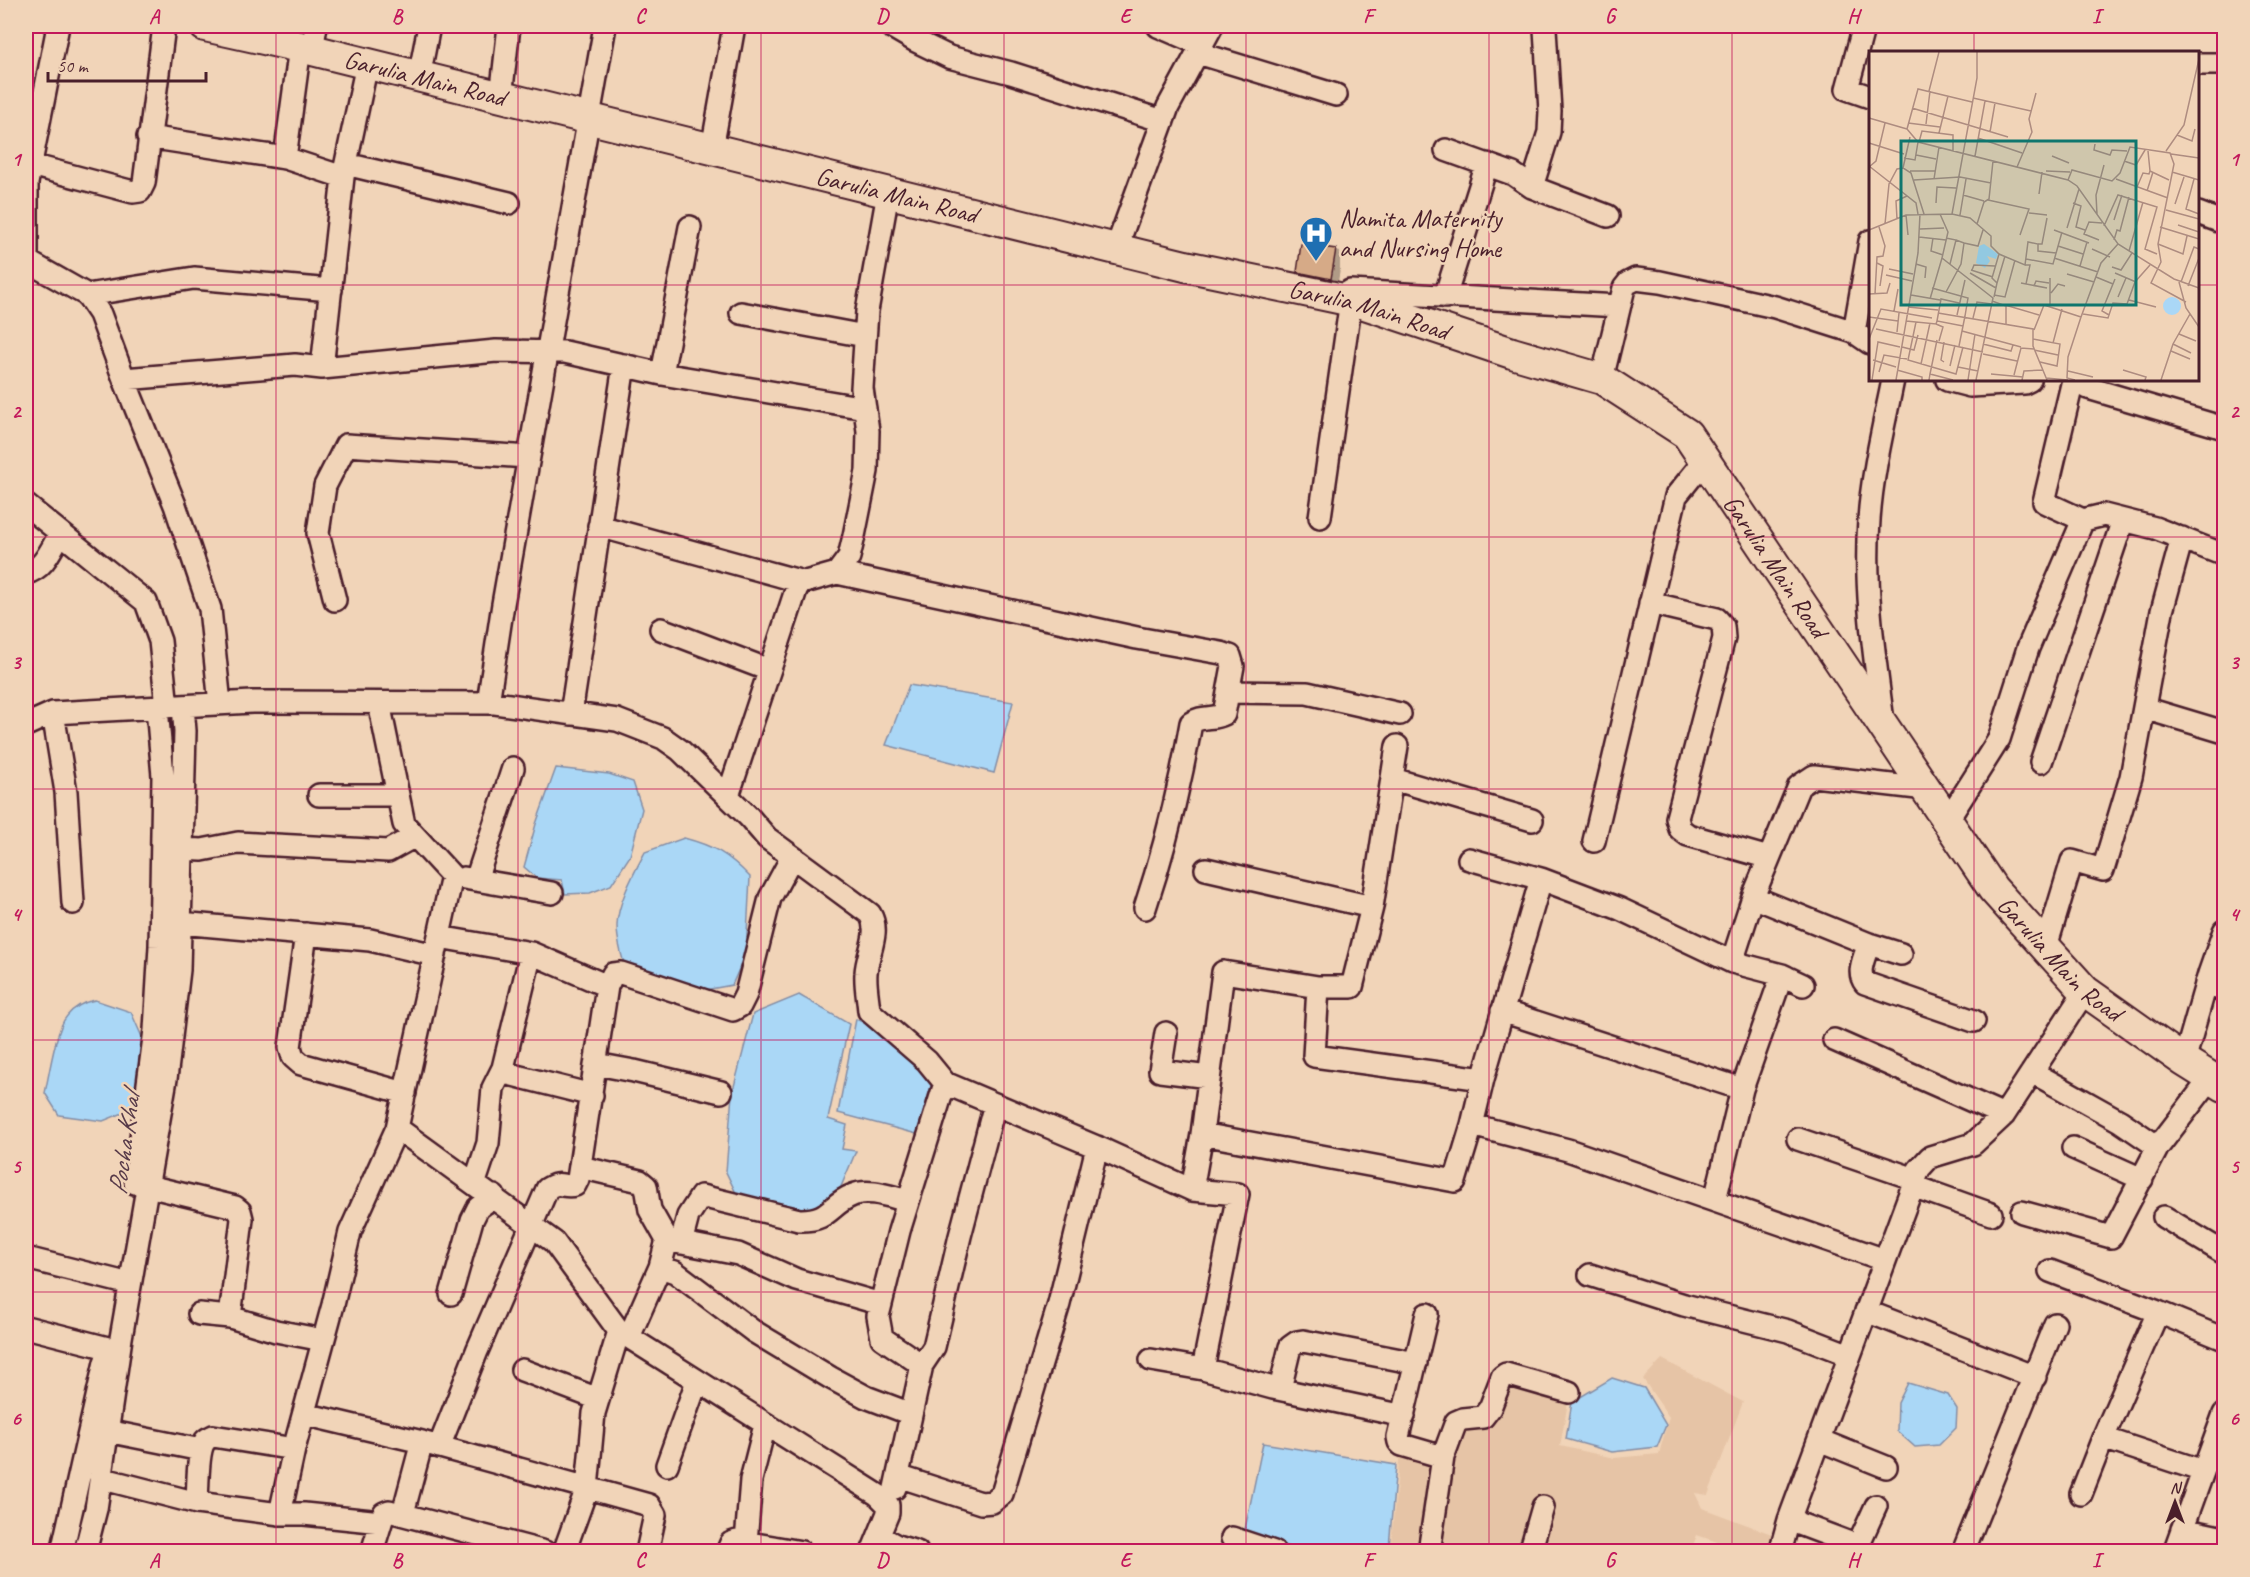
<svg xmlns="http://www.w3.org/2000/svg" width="2250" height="1577" viewBox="0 0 2250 1577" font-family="Caveat,sans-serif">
<defs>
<filter id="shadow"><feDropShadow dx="6" dy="4" stdDeviation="0" flood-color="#0004"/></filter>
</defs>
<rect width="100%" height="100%" fill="#f1d4b8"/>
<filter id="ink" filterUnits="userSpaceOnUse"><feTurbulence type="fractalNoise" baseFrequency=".0167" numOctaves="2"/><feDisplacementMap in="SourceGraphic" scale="12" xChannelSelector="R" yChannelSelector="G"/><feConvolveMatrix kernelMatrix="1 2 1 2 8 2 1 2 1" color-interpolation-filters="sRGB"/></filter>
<g filter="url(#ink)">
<path fill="#e6c4a6" d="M1662 1359 1743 1402 1708 1495 1695 1493 1702 1508 1777 1536 1773 1552 1743 1551 1697 1535 1691 1551 1390 1552 1400 1451 1446 1456 1458 1426 1488 1427 1505 1375 1568 1402 1560 1446 1614 1458 1659 1454 1669 1417 1643 1379Z"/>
<path fill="#aad7f6" stroke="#848da5" stroke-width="1.5" d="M909 685 1013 702 994 773 886 745Z
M556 768 609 774 633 782 642 809 630 856 611 885 590 893 565 894 562 880 537 878 524 867 536 824Z
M684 838C714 846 728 854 750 877L746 953 732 985 705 990 627 973C622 958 617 942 617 926 617 904 635 871 645 852Z
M799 995 849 1024 828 1119 847 1125 842 1149 856 1151 840 1189 807 1216 736 1193 726 1172 732 1094 753 1014Z
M95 1000 131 1012 142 1037 133 1109 103 1121 59 1115 45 1093C49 1075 56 1028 67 1016 74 1007 84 1002 95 1000Z
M856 1019 897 1038 932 1082 917 1134 838 1113Z
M1612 1378 1644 1388 1666 1425 1657 1447 1612 1452 1566 1439 1572 1402Z
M1908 1383 1948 1395 1957 1409 1956 1428 1939 1445 1915 1447 1897 1431 1898 1403Z
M1263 1443 1396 1465 1389 1547 1384 1551H1304L1244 1534Z"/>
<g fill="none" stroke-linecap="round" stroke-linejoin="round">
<path stroke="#848da5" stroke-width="6" d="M171 738V752
M79 1537 89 1479"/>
</g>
<path fill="#d6aa87" stroke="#4a1f2b" stroke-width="1.5" filter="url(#shadow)" d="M1301 244 1336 249 1331 279 1297 272Z"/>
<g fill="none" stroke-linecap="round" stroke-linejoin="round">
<defs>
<path id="street" d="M58 26 27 183V261L87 295 100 314 124 379 175 505 210 609 220 704
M890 26 914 40 949 57 1011 73 1163 121
M1158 26 1202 45
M1862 33 1847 89 1870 97
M312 50 316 26
M1198 53 1336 95
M2198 64H2224
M419 77 429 26
M501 97 509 26
M148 137 285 158 343 177
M712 149 734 26
M1446 150 1513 174 1532 187 1608 216
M285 158 300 47
M346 164 509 203
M31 165 133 192 140 191 144 183 164 26
M1532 187 1549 132 1550 111 1545 29
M2198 213 2224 223
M1116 249 1168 107 1212 26
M1350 291 1619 306
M87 295 194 278 331 290
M1445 297 1487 164
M741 313 865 336
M1854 332 1870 241
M322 368 343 177 367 64
M662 374 690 227
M124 379 295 365 322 368 496 351 565 352 662 374 865 408
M1602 379 1624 288 1628 283 1636 279 1660 282 1775 307 1854 332 1870 343
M1947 380 1970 386 2024 383 2030 380
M2073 380 2044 502 2083 520
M2074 380 2088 388 2224 428
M26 505 146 602 160 641 167 707
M1320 517 1351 300
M599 526 803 582
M26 573C44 569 51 549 60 534
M837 573 1137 638 1221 653 1230 656 1233 666 1224 714C1213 720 1202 715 1191 723 1180 786 1165 848 1145 908
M335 600 318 533 325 486 346 445 529 457
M1650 603 1717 619 1723 626 1724 638 1677 818 1680 829 1688 835 1769 858
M661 629 769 670
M1229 692 1307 693 1400 714
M379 703 404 824 452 876 397 1128 554 1242 619 1331 878 1495 888 1505V1513L872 1552
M488 703 503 604 605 26
M2144 708 2224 732
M53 713 66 792 73 903
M571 714 624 365
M1883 721C1874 653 1864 588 1869 520 1872 473 1884 425 1893 380
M26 725 53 713 252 702 495 703 617 720 663 738 680 750 749 817 767 838 870 914C881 933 867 953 866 973 865 985 868 998 869 1011L927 1061 945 1083 1106 1151 1192 1190 1202 1134 1223 972 1318 987 1314 1056 1483 1079
M2041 762 2123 520
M1393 779 1532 820
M319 795H398
M728 796 798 584 837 573 849 557 854 536 867 471 868 431 862 388 867 311 888 193
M1947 821 1999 739 2028 648 2083 520 2104 515 2155 528 2224 555
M1594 841 1676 496 1705 460
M181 849 202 850 238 843 388 851 415 836
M1469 859 1541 879 1620 909 1732 962 1782 975 1803 985
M1206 869 1372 907
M464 878 552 893
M476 880 513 768
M180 923 370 940 435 955
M306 934 290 1047 293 1057 301 1064 405 1093
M439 937 531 953 503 1068 493 1088 488 1143 475 1182
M1869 944C1865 956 1856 972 1865 983L1974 1021
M2046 947 2072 861 2103 870 2131 777 2162 611 2182 538
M1901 954 1869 944 1753 897 1799 786 1814 776 1926 789
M1732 962 1753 897
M2206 983 2224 991
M607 986 613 974 621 973 733 1010 740 1006 746 994 770 898 792 857
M1318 987H1352L1372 907 1397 746
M1502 1011 1742 1089
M1166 1033 1160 1071 1209 1077
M1834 1040 2004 1115
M2184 1061 2209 974 2224 931
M596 1064 634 1071 721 1092
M501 1072 592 1095
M2032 1072 2120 1121 2158 1147
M1472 1125 1568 1150 1885 1260
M1202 1134 1455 1181 1472 1125 1483 1079 1541 879
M1798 1139 1915 1179
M2073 1148 2142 1179
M580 1167 640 1181 646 1186 650 1210 667 1240
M135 1183 155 1030 160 946 163 776 157 708
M148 1186 235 1207 240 1211 242 1219 230 1317
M1913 1186 1991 1214
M1192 1190 1238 1194 1203 1369
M1715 1200 1742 1089 1782 975
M2022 1212 2111 1237 2158 1147 2211 1078
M2164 1217 2224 1253
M681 1243 688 1216 701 1196 799 1220C831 1221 829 1204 853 1195 869 1188 891 1197 908 1201
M26 1258 118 1281
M660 1267 675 1272 753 1331 831 1378 866 1397 911 1414
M2050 1271 2158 1312 2224 1339
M1590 1275 1684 1305 1788 1331 1850 1355
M451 1294 472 1220 478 1208 494 1196
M1866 1311 2035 1377
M199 1314 230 1317 276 1331 323 1340
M1427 1314 1398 1437 1399 1442 1402 1445 1443 1457 1429 1552
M26 1327 108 1348
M629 1337 660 1267 667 1240 738 1254 797 1280 881 1304
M1151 1360 1203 1369 1273 1388 1404 1416
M922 1365 934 1347 960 1236 995 1104
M522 1370 598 1399
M1280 1389 1290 1347 1297 1342 1303 1341 1416 1363
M304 1414 422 1442 649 1505 655 1515 647 1552
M107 1431 201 1450
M2103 1438 2203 1471
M1819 1440 1886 1467
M439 1447 477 1351 547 1189C560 1180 562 1188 575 1185L578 1179 607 986 531 953
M1443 1457 1456 1422 1463 1419 1483 1417 1490 1408 1502 1377 1506 1374 1569 1392
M667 1465 697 1381
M898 1476 981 1503 992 1502 1002 1494 1059 1304 1097 1147
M100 1478 197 1503 280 1514H304L381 1522
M895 1488 922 1365 882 1338 878 1316 881 1304 899 1231 945 1083
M2081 1494 2103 1438 2158 1312
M197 1503C198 1489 197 1451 205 1441 207 1438 210 1438 213 1436L294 1449
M403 1513 422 1442
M280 1514 294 1449 333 1305 350 1232 397 1128
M1789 1520 1858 1546
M2182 1529 2224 1538
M879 1536 897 1546 917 1552
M1232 1538 1274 1552
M746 1542 751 1480 765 1425
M62 1552 105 1362
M85 1552 96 1509 121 1338 166 1079 179 970 185 731 183 706
M372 1552 384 1513 389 1511 545 1552
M564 1552 587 1488 594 1413 619 1331
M727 1552 731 1543 737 1541 802 1552
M1530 1552 1543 1507
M1780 1552 1789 1520 1919 1169 1930 1157 1973 1144 2004 1115 2085 991
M1855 1552 1876 1506
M1963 1552 2055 1324
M2174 1552 2224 1414"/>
<g id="secondary">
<path id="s1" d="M205 26 300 47 1185 266 1362 303 1512 353 1602 379 1687 434 1993 889 2085 991 2184 1061 2224 1086"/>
</g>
</defs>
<use href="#street" stroke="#4a1f2b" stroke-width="26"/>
<use href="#secondary" stroke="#4a1f2b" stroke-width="34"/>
<use href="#street" stroke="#f1d4b8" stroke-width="21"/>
<use href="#secondary" stroke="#f1d4b8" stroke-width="30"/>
</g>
</g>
<path fill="none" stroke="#c2185b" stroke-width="1.5" stroke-opacity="0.55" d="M276 26V1552M518 26V1552M761 26V1552M1004 26V1552M1246 26V1552M1489 26V1552M1732 26V1552M1974 26V52M26 285H1870M2198 285H2224M1974 380V1552M26 537H2224M26 789H2224M26 1040H2224M26 1292H2224"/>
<defs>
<symbol id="hospital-pin" viewBox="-11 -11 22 30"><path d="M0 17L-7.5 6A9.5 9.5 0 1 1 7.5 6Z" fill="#1f6fb2" stroke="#f1d4b8"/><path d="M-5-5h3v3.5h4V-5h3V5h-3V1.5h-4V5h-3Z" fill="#fff"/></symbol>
</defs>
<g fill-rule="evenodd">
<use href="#hospital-pin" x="1297" y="214" width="38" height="52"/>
</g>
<g text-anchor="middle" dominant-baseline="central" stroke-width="5" stroke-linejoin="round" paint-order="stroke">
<g font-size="26" fill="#4a1f2b" stroke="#f1d4b8">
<text stroke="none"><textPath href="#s1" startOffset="226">Garulia Main Road</textPath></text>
<text stroke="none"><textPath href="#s1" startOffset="712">Garulia Main Road</textPath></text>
<text stroke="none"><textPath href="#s1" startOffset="1198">Garulia Main Road</textPath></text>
<text stroke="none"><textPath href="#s1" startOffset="1702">Garulia Main Road</textPath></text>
<text stroke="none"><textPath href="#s1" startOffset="2188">Garulia Main Road</textPath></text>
</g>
<g font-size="26" fill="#4a1f2b" stroke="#f1d4b8" text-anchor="start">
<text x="1339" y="218">Namita Maternity<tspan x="1339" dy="30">and Nursing Home</tspan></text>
</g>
<g font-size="27" font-style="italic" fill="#583b49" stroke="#f1d4b8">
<text transform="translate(124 1144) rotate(-82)">Pocha Khal</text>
</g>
</g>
<g transform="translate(1869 51)">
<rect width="330" height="330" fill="#f1d4b8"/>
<path d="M115 193 129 203 127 208 118 205 121 210 116 217 107 212 110 195ZM294 255a9 9 0 1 1 18 0a9 9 0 1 1-18 0Z" fill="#aad7f6"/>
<path fill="none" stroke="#ae8c80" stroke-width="1.5" d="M60 40 70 1M104 47 162 60M43 57 139 86M0 67 38 78M39 72 71 76M57 73 61 40M38 78 49 91 199 129 208 135 249 193 305 228 330 237M38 78 49 38 103 51M121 81 126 52M70 82 79 45M308 84 323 90 326 78M41 86 34 117 42 122 55 163M109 87 153 102M50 91 53 80 84 84V100M0 92 35 103M226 93 225 99 241 104 243 99 258 100M297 100 315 74 330 8M302 103 330 107M47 104 67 108M106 105 116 50M183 105 200 112M35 107 46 109 49 91M255 110 267 114 276 99M0 115 47 152 49 163M0 116 7 110 16 72M148 116 163 81 160 68 167 42M41 120H66M177 120 201 121M281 120 300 129M303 121 330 129M65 128 70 96M247 128 299 147M325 128 317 158 330 163M45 129 91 126 122 132M199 129 203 119 243 130 251 122 261 96 301 102 305 113 289 193 292 211 282 232 317 251M268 136 274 122 280 123 281 120 279 100M278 140 284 121M170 143 173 121M94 144 115 150M119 149 160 158 151 184M67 152 68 136 87 137M204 152 212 155 207 176 216 179M306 153 315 126M297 159 330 168M160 162 178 164M71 163 79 181 73 207 124 247 107 329M83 163 108 27V1M228 163 227 144 235 114M37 164 39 184M91 164 97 128M28 168 27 150 38 145M245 169 253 144M16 173 20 133 28 118 34 117M108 173 115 151 120 148 124 110M309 174 330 181M235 175 249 144 288 156 276 198 288 203M291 176 330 188M198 177 210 138M51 178 75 177M0 179 37 164 83 163 101 167 122 185V195L130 203 156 214 159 191 169 193V200L187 202M185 179 220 192M50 186 77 189M64 187 62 200 74 204M77 187 87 189 81 213M230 189 215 183 220 171 233 172M245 189 248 179 251 180 260 146M95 192 109 195 114 179M169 193H173L178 167M289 193 314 203 318 185M189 195 214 203M223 198 241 206M260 200 274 151M185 207 229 221M157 208 184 213 193 181M8 212 14 215 11 235M47 213 57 216 56 227M156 214H161L157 233M211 215 218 191M243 216 252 219 263 202M20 218 44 223M102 219 124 226M103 219 105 214 126 215M101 222 127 237M246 222 267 231M198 223 225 231M17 224 43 230M227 226 244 233M310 231 317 257 330 276M312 231 325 196 330 198M128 232 136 205M152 232 178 237M165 235 167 230 180 232M319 235 330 207M63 237 99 247 96 265M77 241 92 213 95 192 87 189M182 242 189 233 196 235M0 243 18 242 21 232M6 243 8 206 14 205 16 195 10 176M42 244 71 249M125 244 136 246 146 209M125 246 128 232 123 227 130 203M249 246 257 227M61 248 73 207M260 249 287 256M123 250 137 255V273M90 252 72 248 68 270 94 275M136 254 170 264M181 254V227M39 256 69 259M25 260 29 238M69 262 164 278V295L178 329M214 263 239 267 244 252 258 253 266 231 281 214M88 264 96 229M240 264 233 260 246 228M0 266 29 270M104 267 108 251 123 253M37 270 67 273 68 270M47 271 39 309 87 323 94 296M67 273 74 276 70 290M7 278 114 301M165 279 175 254 212 266 232 212 249 193M93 280 152 296M28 281 30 262M310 283 327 290M0 288 12 258 63 267M164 288 191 293 188 315 171 311M75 291 72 309 75 311M184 292 193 258M114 293 142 300 144 294M304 293 322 302M90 295 96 265M33 296 45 299 49 284M165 299 189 304M302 300 321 308M114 303 148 310M4 309 27 316M52 313 61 272M81 315 86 294M89 316 109 320M28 319 53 326V329M254 319 277 326 276 329M199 320 224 326M10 321 15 304 38 308M61 323 68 289M122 323 154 326M145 324 152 297 165 298M177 327 199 329M3 329 9 291 31 296M27 329 49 202 51 163M60 329 61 323 84 329M99 329 106 283M153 329 155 320 174 319M206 329 198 327 199 306 212 266M292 329 304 293 321 263"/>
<path fill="#0f766e" fill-opacity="0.15" stroke="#0f766e" stroke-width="3" d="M32 90H267V254H32Z"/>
<rect width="330" height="330" fill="none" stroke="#4a1f2b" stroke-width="3"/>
</g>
<rect width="2250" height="1577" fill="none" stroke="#f1d4b8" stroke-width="66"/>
<g transform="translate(2175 1502)" stroke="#f1d4b8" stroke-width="4.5" paint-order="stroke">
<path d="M0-4.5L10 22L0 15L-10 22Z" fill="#4a1f2b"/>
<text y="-9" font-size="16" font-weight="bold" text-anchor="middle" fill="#4a1f2b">N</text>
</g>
<path d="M48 72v9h158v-9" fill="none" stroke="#4a1f2b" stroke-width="3"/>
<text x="57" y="72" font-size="18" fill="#4a1f2b" stroke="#f1d4b8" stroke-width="4.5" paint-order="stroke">50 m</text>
<rect x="33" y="33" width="2184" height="1511" fill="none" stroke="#c2185b" stroke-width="2"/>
<g font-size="20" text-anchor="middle" font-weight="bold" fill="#c2185b">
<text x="154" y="23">A</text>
<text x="397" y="23">B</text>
<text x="640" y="23">C</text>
<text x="882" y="23">D</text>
<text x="1125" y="23">E</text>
<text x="1368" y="23">F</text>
<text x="1610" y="23">G</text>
<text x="1853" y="23">H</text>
<text x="2096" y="23">I</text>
<text x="16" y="166">1</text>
<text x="2234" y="166">1</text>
<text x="16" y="418">2</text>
<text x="2234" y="418">2</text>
<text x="16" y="669">3</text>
<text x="2234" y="669">3</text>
<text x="16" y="921">4</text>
<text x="2234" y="921">4</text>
<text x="16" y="1173">5</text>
<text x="2234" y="1173">5</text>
<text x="16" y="1425">6</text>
<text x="2234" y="1425">6</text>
<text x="154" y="1567">A</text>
<text x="397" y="1567">B</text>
<text x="640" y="1567">C</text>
<text x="882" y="1567">D</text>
<text x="1125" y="1567">E</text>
<text x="1368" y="1567">F</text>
<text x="1610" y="1567">G</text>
<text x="1853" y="1567">H</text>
<text x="2096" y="1567">I</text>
</g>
</svg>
